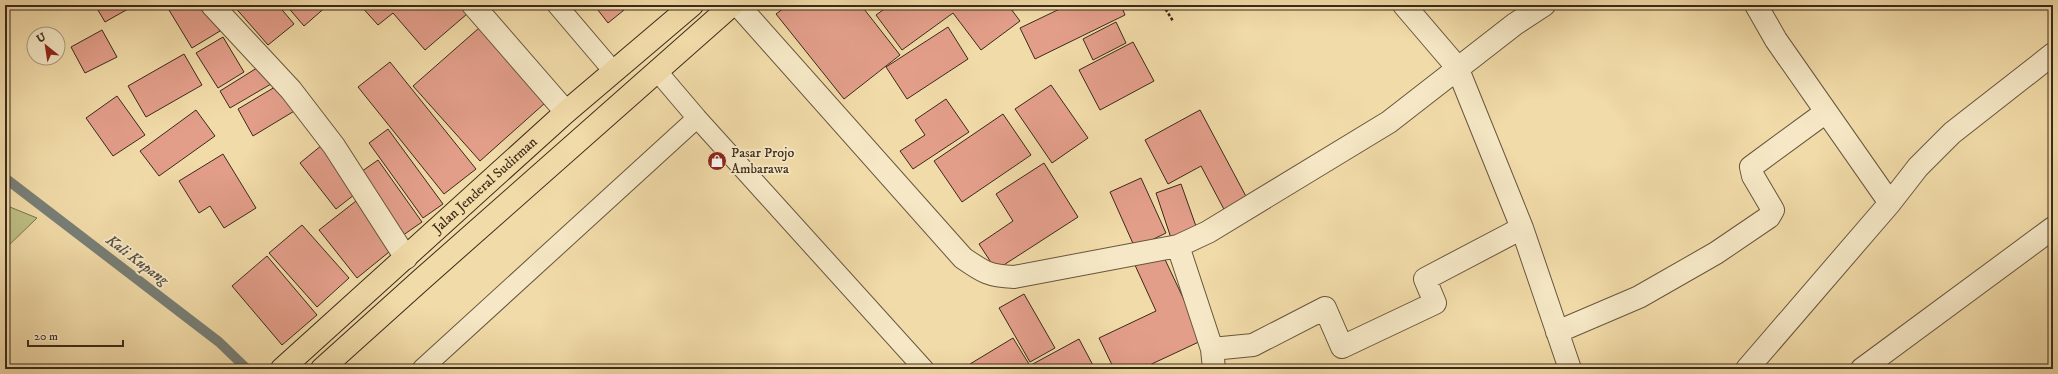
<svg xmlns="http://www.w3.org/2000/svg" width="2058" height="374" viewBox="0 0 2058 374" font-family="'IM FELL DW Pica',serif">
<rect width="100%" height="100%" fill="#f1dba8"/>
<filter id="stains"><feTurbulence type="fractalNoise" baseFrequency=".005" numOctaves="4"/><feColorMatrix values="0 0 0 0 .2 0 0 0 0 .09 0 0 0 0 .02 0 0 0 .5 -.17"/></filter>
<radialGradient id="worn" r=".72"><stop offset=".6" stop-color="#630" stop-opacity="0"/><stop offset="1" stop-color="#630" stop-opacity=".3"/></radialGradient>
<path fill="#bebf84" stroke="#7c7450" d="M5 205 37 218 5 249Z"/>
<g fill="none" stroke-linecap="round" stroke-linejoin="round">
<path stroke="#787f77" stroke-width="10" d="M5 178 219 342 247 369"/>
</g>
<path fill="#e39e8a" stroke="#3b2a1b" d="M56 5H69L59 10Z
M95 5H135L105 22Z
M178 5H204L220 31 192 48 169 10Z
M233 5H278L294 24 268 45Z
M286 5H328L304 26Z
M360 5H459L467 14 425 50 393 13 378 25Z
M594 5H627L629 6 608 23Z
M788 5H869L864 9 900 55 844 99 776 14Z
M890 5H1008L1020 21 981 50 953 13 902 50 876 15Z
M1010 5H1022L1013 10Z
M1068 5H1121L1125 15 1035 59 1020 28Z
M1116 22 1126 43 1093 60 1083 39Z
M948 27 968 59 907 99 886 67Z
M479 28 545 103 480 161 413 86Z
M102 30 117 57 85 73 71 47Z
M223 37 244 72 218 88 196 53Z
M1133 42 1154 81 1100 110 1079 70Z
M184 54 202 85 146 117 128 86Z
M390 62 476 169 444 194 358 87Z
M260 66 271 84 230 108 220 91Z
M280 84 296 110 253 136 238 109Z
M1051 85 1088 138 1052 163 1015 109Z
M117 96 145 135 113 156 86 118Z
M946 99 969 132 913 169 900 151 925 135 915 120Z
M196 110 215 136 159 176 140 151Z
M1200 110 1249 202 1227 215 1201 166 1168 184 1145 140Z
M1003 114 1031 155 962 202 934 161Z
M388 129 443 204 423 218 369 143Z
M322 145 359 191 336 209 300 163Z
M223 154 256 208 224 228 210 206 199 213 179 181Z
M378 160 422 222 399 238 355 176Z
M1044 163 1078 217 996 270 979 244 1013 221 996 194Z
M1141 178 1166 233 1135 248 1110 192Z
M1181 184 1197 229 1171 238 1156 193Z
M356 201 394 248 357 278 319 230Z
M302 225 349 278 317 307 269 253Z
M1161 251 1203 340 1141 369H1114L1099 338 1156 311 1134 263Z
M267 256 317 315 282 345 232 286Z
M1024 294 1055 348 1030 362 999 308Z
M1013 338 1032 369H972L970 364Z
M1079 339 1095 369H1033L1031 365Z"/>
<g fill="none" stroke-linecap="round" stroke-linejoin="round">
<defs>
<path id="lane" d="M557 5 614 72
M657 71 697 118 924 369
M422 369 697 118"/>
<path id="street" d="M212 5 291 90 334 146 406 258
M473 5 566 112
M738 5 963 258C983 272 989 276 1014 277L1178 246 1208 232 1389 122 1515 24 1544 5
M1404 5 1457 67 1522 228 1570 369
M1756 5 1776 40 1890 203
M1178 246 1212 349 1214 369
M1557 332 1639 297 1716 253 1769 217 1773 210 1753 176 1751 167 1826 112
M1212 349 1253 345 1325 308 1342 347 1435 303 1425 279 1522 228
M1747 369 1890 203 1918 167 1952 133 2053 54
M1862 369 2053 228"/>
<g id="primary">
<path id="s1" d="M282 369 566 112 692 5"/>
<path d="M322 369 422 279 732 5"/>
</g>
</defs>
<use href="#lane" stroke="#68563e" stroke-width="21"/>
<use href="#street" stroke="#68563e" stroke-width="24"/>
<use href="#primary" stroke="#3b2a1b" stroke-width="24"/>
<path stroke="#3b2a1b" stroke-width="2.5" stroke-dasharray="3 2" stroke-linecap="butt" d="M1163 5 1173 21"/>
<use href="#lane" stroke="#f6e8c6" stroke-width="19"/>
<use href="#street" stroke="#f6e8c6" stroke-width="22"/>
<use href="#primary" stroke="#f1dba8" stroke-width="22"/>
</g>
<defs>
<symbol id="shop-disc" viewBox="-11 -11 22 22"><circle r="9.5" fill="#8f2418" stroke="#f6e8c6"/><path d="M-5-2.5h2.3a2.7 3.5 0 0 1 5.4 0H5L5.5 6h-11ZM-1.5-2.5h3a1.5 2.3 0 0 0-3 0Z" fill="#fff"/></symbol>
</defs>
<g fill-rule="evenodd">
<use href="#shop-disc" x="706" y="150" width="22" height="22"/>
</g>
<g text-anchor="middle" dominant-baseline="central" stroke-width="4" stroke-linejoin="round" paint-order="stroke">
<g font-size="14" fill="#3b2a1b" stroke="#f6e8c6" text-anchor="start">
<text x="731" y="153">Pasar Projo<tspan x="731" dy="16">Ambarawa</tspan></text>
</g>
<g font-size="14" fill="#3b2a1b" stroke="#f6e8c6">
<text stroke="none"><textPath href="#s1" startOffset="274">Jalan Jenderal Sudirman</textPath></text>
</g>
<g font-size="15" font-style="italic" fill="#544e42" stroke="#f6e8c6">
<text transform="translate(137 260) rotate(37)">Kali Kupang</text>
</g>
</g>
<rect width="2058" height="374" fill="none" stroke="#f1dba8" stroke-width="20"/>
<rect x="6" y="6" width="2046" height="362" fill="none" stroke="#3b2a1b" stroke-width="2"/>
<rect x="10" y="10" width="2038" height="354" fill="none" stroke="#3b2a1b"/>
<g transform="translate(46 46) rotate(330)"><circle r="19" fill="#f6e8c6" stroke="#ab9c82"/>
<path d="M0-3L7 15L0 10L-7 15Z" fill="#8f2418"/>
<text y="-6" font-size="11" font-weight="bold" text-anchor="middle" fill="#3b2a1b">U</text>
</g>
<path d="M28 340v6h95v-6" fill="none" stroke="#3b2a1b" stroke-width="2"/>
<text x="34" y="340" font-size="12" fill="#3b2a1b" stroke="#f6e8c6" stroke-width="3" paint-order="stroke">20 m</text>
<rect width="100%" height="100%" filter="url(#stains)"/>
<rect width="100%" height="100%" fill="url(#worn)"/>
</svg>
